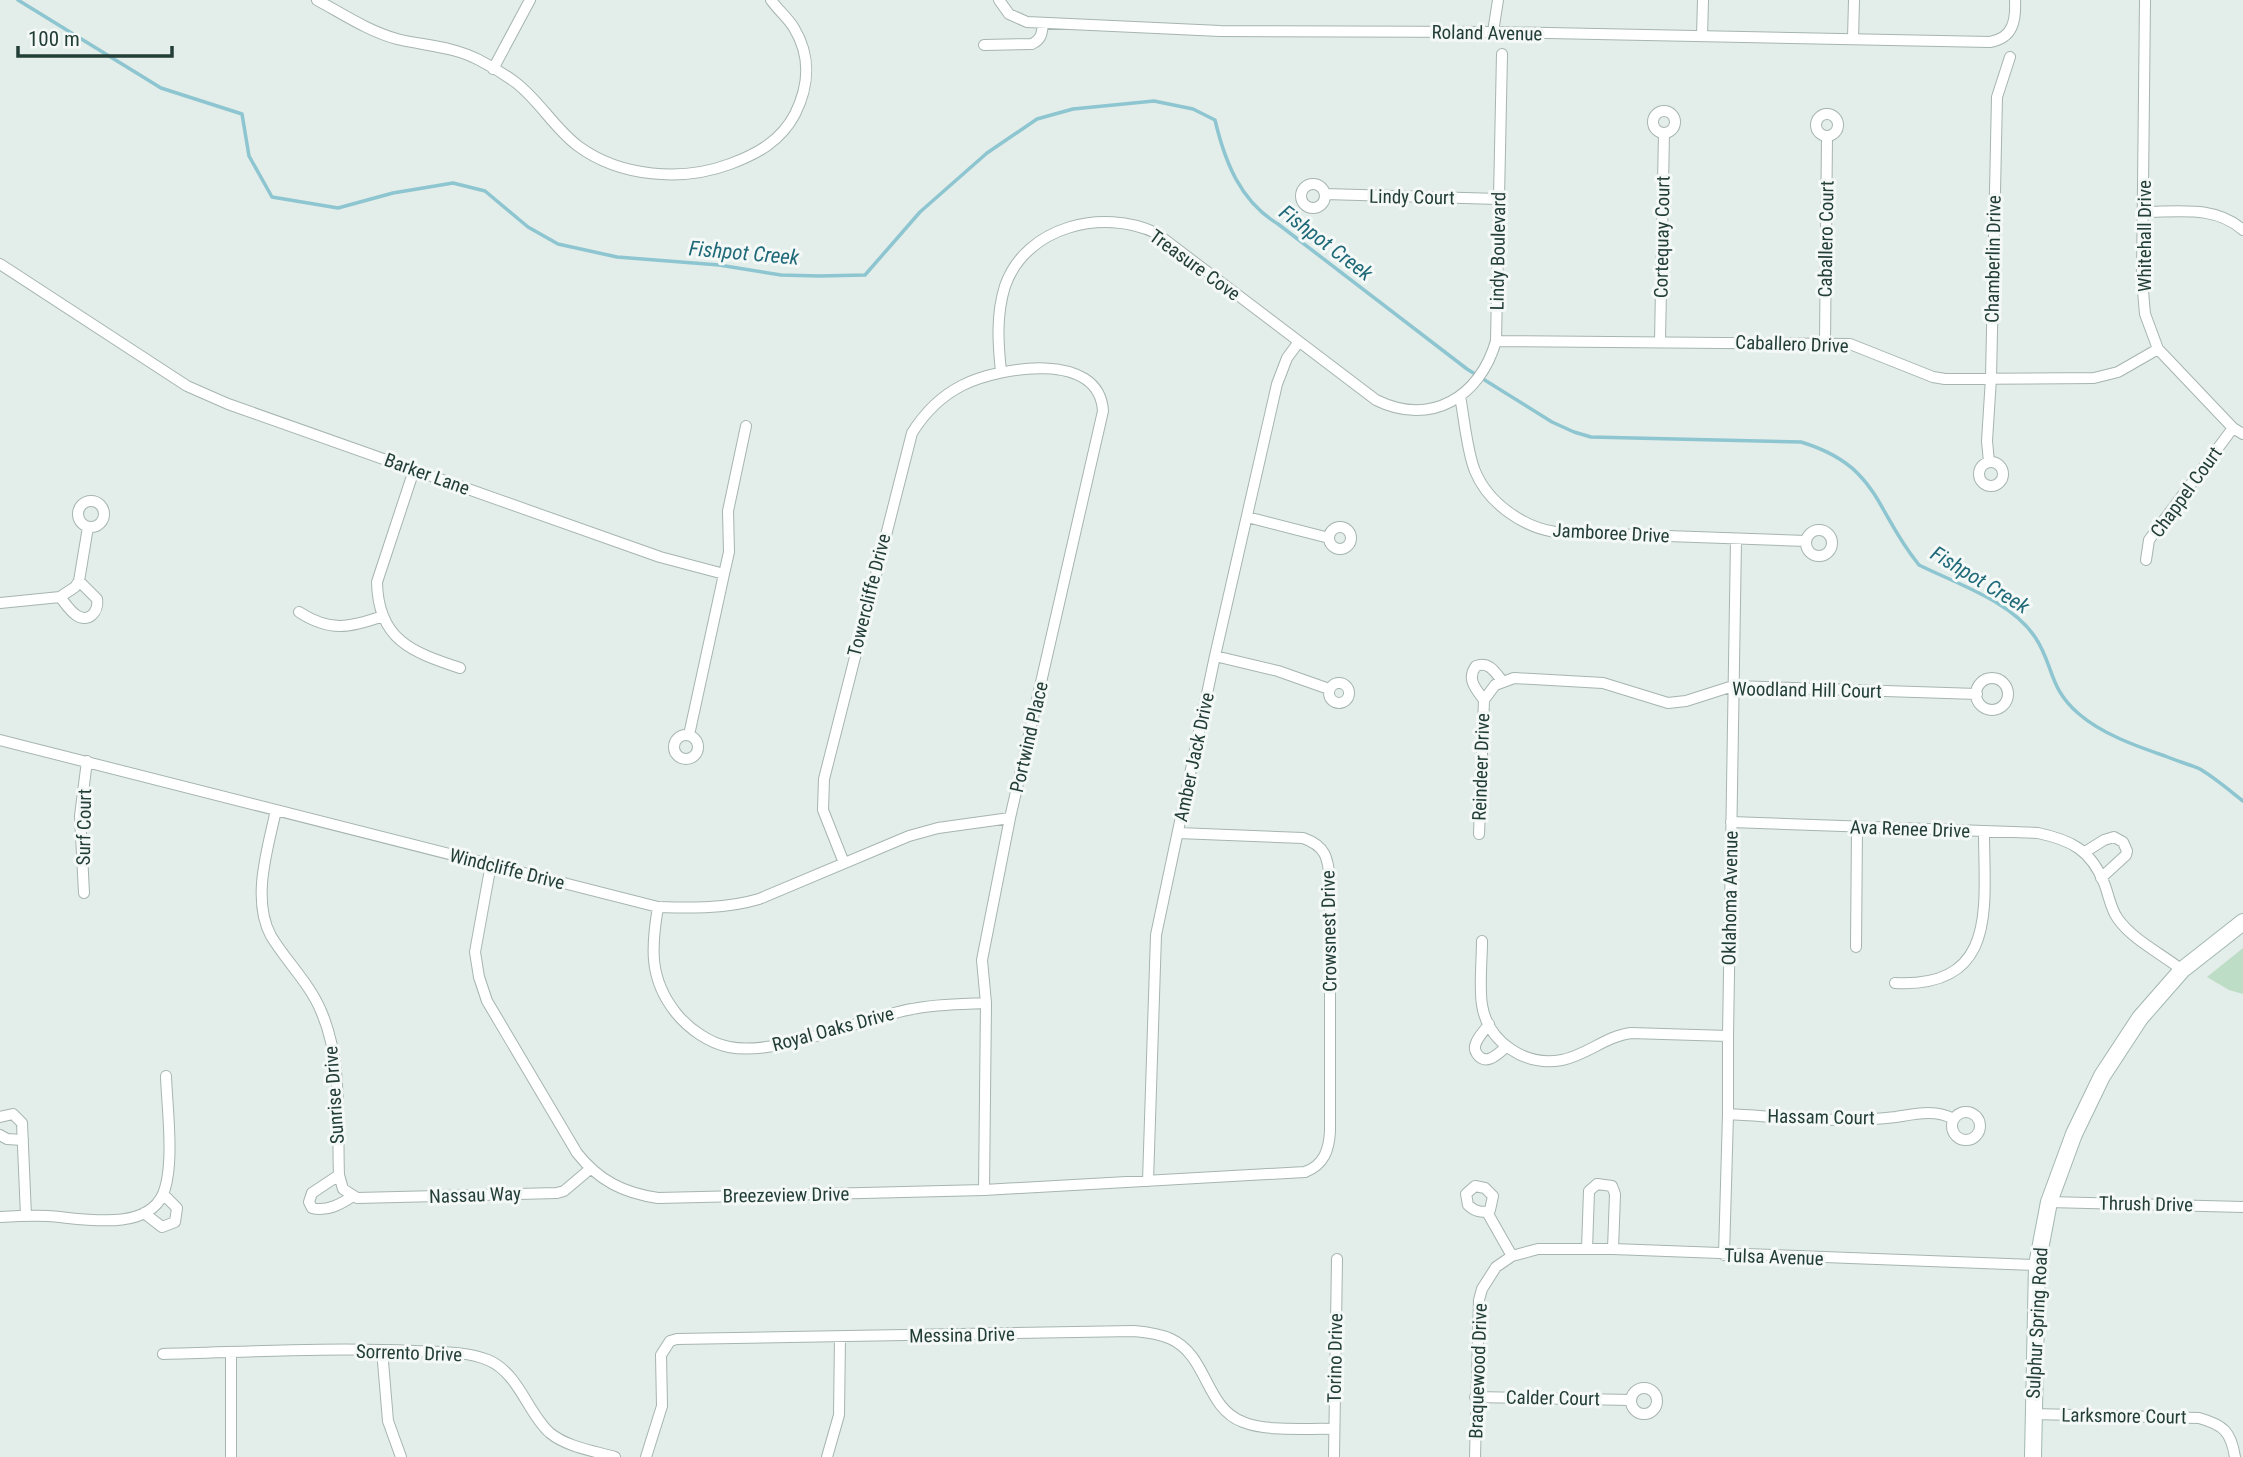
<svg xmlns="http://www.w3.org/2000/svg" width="2243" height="1457" viewBox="0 0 2243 1457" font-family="'Roboto Condensed',sans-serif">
<rect width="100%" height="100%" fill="#e3ede9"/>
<path fill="#bdddc6" d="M2243 948V994L2229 990 2207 977Z"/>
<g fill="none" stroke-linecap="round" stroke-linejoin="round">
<path stroke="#8dc5d0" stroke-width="3.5" d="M18 0 161 88 242 114 249 156 272 197 338 208 393 193 453 183 485 191 528 227 558 244 617 257 719 265 781 275 819 276 865 275 920 212 987 153 1037 119 1073 109 1154 101 1193 109 1215 120C1225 162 1240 201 1278 224L1467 369 1552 422 1574 432 1591 437 1801 442C1880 466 1874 510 1919 565 1957 584 2011 601 2035 637 2054 665 2048 688 2079 714 2102 734 2136 746 2165 756 2176 761 2189 764 2200 769 2215 778 2229 790 2243 801"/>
<defs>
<path id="street" d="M317 0C343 14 368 31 397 39 426 46 452 46 479 60 491 66 504 74 515 82 539 100 554 128 578 146 620 177 682 182 730 164 757 154 781 141 795 114 809 86 811 56 794 28 788 18 778 10 771 0
M999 0 1009 14 1027 22 1220 31 1493 32 1990 42C2013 38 2016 21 2015 0
M2145 0 2142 279 2145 314 2158 349 2233 428 2243 434
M1493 32 1498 0
M1702 36 1703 0
M1853 39 1854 0
M984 45 1032 44C1042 39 1042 33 1043 23
M493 69 530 0
M1653 122a11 11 0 1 1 22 0a11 11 0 1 1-22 0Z
M1816 125a11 11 0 1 1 22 0a11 11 0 1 1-22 0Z
M1301 196a12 12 0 1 1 24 0a12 12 0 1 1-24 0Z
M1325 194 1499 199
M2143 212C2178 212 2215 205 2243 230
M0 264 187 386 228 404 660 557 724 574 689 735
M1496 341 1850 344 1933 377 1945 379 2094 378 2118 372 2158 349
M1660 341 1664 133
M1825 342 1827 136
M1001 372C998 343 996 315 1005 286 1026 226 1103 208 1156 233L1376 400C1431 427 1480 397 1496 341L1502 54
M1460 396C1464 417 1467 452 1475 471 1488 503 1523 527 1555 532L1806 541
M1979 474a12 12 0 1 1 24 0a12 12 0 1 1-24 0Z
M1989 462 1987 441 1991 378 1997 97 2010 57
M414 470 377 582C378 640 412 652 460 668
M78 514a13 13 0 1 1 26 0a13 13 0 1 1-26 0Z
M1247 517 1329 538
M1329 538a11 11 0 1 1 22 0a11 11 0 1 1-22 0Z
M1806 543a13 13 0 1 1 26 0a13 13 0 1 1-26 0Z
M2146 560 2149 540 2233 428
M724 574 729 552 728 511 746 426
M60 597C65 603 70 611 76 615 89 624 99 611 97 599L79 581
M0 603 60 597 75 587 79 581 88 527
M299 612C330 632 349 628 383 616
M1215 656 1278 671 1329 689
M1976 694a16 16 0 1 1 32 0a16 16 0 1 1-32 0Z
M1329 693a10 10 0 1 1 20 0a10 10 0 1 1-20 0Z
M1484 700 1495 685 1514 678 1603 683 1668 703 1686 701 1733 686 1977 694
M1484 700C1476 689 1466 679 1476 666 1489 661 1495 672 1503 682
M674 747a12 12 0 1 1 24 0a12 12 0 1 1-24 0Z
M0 740 658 907C693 908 725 909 759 899L909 836 938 828 1010 818
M276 810C268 848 251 899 271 936 286 961 310 984 321 1011 343 1061 337 1122 339 1175L343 1189 357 1198 557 1193 564 1191 590 1169
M1731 822 2038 833C2071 840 2091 850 2104 883 2109 895 2110 908 2118 919 2133 940 2162 954 2182 970
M1479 834 1484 700
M2085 852 2104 840 2114 837 2123 842 2127 851 2126 855 2101 878
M844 863 823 810 824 779 912 433C925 412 941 396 963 385 999 367 1099 350 1103 411L1010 818 982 960 986 1003 984 1190
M491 864 475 952 479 977 487 1001 577 1153C599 1181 624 1193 658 1198L984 1190 1305 1172C1324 1165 1329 1150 1330 1131V880C1328 858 1326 846 1303 838L1178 833
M84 893 80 816 87 761
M658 907C651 948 649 979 676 1013 689 1029 709 1043 729 1047 776 1057 862 1018 912 1009 936 1004 962 1004 986 1003
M1482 941C1482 961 1479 985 1482 1005 1488 1042 1525 1067 1562 1060 1587 1055 1606 1036 1631 1033L1728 1036
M1856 947 1857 827
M1895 983C1999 988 1984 906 1984 832
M1489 1024C1485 1030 1478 1037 1476 1043 1474 1047 1475 1051 1477 1054 1486 1067 1499 1053 1506 1047
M1952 1126a14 14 0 1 1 28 0a14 14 0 1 1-28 0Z
M1728 1114C1784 1117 1840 1124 1896 1117 1915 1114 1936 1109 1953 1119
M0 1117 13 1114 22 1123 26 1216
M0 1135 7 1139 23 1140
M339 1175 312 1193 309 1202 312 1208C327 1212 341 1204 353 1196
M1148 1181 1156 935 1215 656 1277 384 1287 358 1298 343
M1475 1186 1485 1188 1493 1196 1490 1210C1483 1214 1474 1211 1468 1205L1466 1194Z
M2049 1202 2243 1207
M1487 1212 1512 1256
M144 1213 162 1227 175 1222 177 1208 163 1194
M0 1217C16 1216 32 1215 48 1216 80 1218 146 1233 163 1194 175 1165 167 1108 166 1076
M1587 1249 1589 1191 1597 1184 1612 1186 1615 1194 1613 1249
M1724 1255 1728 1114V1036L1736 540
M382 1350 388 1421 401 1457
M163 1354C247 1352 331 1347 414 1351 438 1352 466 1351 488 1360 519 1373 528 1414 550 1433 567 1447 594 1451 615 1457
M1631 1401a13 13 0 1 1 26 0a13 13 0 1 1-26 0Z
M1475 1397 1631 1400
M2033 1414 2199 1418C2224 1425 2231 1432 2235 1457
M231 1457V1352
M646 1457 662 1406 661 1355 670 1341 677 1339 1134 1331C1146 1332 1160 1334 1171 1339 1208 1356 1205 1408 1243 1422 1267 1432 1307 1428 1334 1429
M827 1457 839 1415 840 1337
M1334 1457 1337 1259
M1475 1457 1479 1300 1482 1289 1496 1267 1512 1256 1538 1249H1613L2037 1265"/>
<path id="secondary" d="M2033 1457 2037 1265 2049 1202 2074 1134 2102 1076 2140 1018 2182 970 2243 922"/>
</defs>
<use href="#street" stroke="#a6b5b0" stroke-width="12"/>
<use href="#secondary" stroke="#a2b8b1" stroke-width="18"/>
<use href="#street" stroke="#fff" stroke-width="10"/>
<use href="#secondary" stroke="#fff" stroke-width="16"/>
</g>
<g text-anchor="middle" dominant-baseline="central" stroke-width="6" stroke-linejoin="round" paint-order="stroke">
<g font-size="19" fill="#233e37" stroke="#f4f9f7">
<text transform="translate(1487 33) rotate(1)">Roland Avenue</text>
<text transform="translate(1412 197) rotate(1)">Lindy Court</text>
<text transform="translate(2144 236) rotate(-90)">Whitehall Drive</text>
<text transform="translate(1662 237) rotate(-89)">Cortequay Court</text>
<text transform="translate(1826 239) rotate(-89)">Caballero Court</text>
<text transform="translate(1498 251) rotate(-89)">Lindy Boulevard</text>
<text transform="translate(1993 259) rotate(-89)">Chamberlin Drive</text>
<text transform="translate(1195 265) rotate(36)">Treasure Cove</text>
<text transform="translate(1792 344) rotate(2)">Caballero Drive</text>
<text transform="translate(427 474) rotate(20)">Barker Lane</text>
<text transform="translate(2186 492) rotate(-54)">Chappel Court</text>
<text transform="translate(1611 533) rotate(3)">Jamboree Drive</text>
<text transform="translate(869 595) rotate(-76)">Towercliffe Drive</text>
<text transform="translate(1807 690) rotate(1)">Woodland Hill Court</text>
<text transform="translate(1029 737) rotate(-77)">Portwind Place</text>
<text transform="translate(1194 757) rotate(-78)">Amber Jack Drive</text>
<text transform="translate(1481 767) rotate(-88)">Reindeer Drive</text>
<text transform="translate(84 827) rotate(-89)">Surf Court</text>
<text transform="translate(1910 829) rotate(2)">Ava Renee Drive</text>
<text transform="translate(507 869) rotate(14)">Windcliffe Drive</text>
<text transform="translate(1730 898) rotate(-89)">Oklahoma Avenue</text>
<text transform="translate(1329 931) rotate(-91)">Crowsnest Drive</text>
<text transform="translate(833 1029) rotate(-15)">Royal Oaks Drive</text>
<text transform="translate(334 1095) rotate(-94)">Sunrise Drive</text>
<text transform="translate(1821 1117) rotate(1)">Hassam Court</text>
<text transform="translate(475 1195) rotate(-2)">Nassau Way</text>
<text transform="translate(786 1195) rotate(-1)">Breezeview Drive</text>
<text transform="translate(2146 1204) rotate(1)">Thrush Drive</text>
<text transform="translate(1774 1257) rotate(2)">Tulsa Avenue</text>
<text transform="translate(2037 1323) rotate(-87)">Sulphur Spring Road</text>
<text transform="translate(962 1335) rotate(-1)">Messina Drive</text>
<text transform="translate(409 1353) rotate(2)">Sorrento Drive</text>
<text transform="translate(1335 1358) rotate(-89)">Torino Drive</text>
<text transform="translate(1478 1371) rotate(-88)">Braquewood Drive</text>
<text transform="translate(1553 1398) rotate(1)">Calder Court</text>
<text transform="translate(2124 1416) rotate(1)">Larksmore Court</text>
</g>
<g font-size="21" font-style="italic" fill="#1f6979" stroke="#f4f9f7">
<text transform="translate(1326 243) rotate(37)">Fishpot Creek</text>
<text transform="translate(744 253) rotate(5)">Fishpot Creek</text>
<text transform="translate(1980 580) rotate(31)">Fishpot Creek</text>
</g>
</g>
<path d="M18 46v10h154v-10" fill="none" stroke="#233e37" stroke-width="3.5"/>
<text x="28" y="46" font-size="21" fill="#233e37" stroke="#f4f9f7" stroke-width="5" paint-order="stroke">100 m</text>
</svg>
